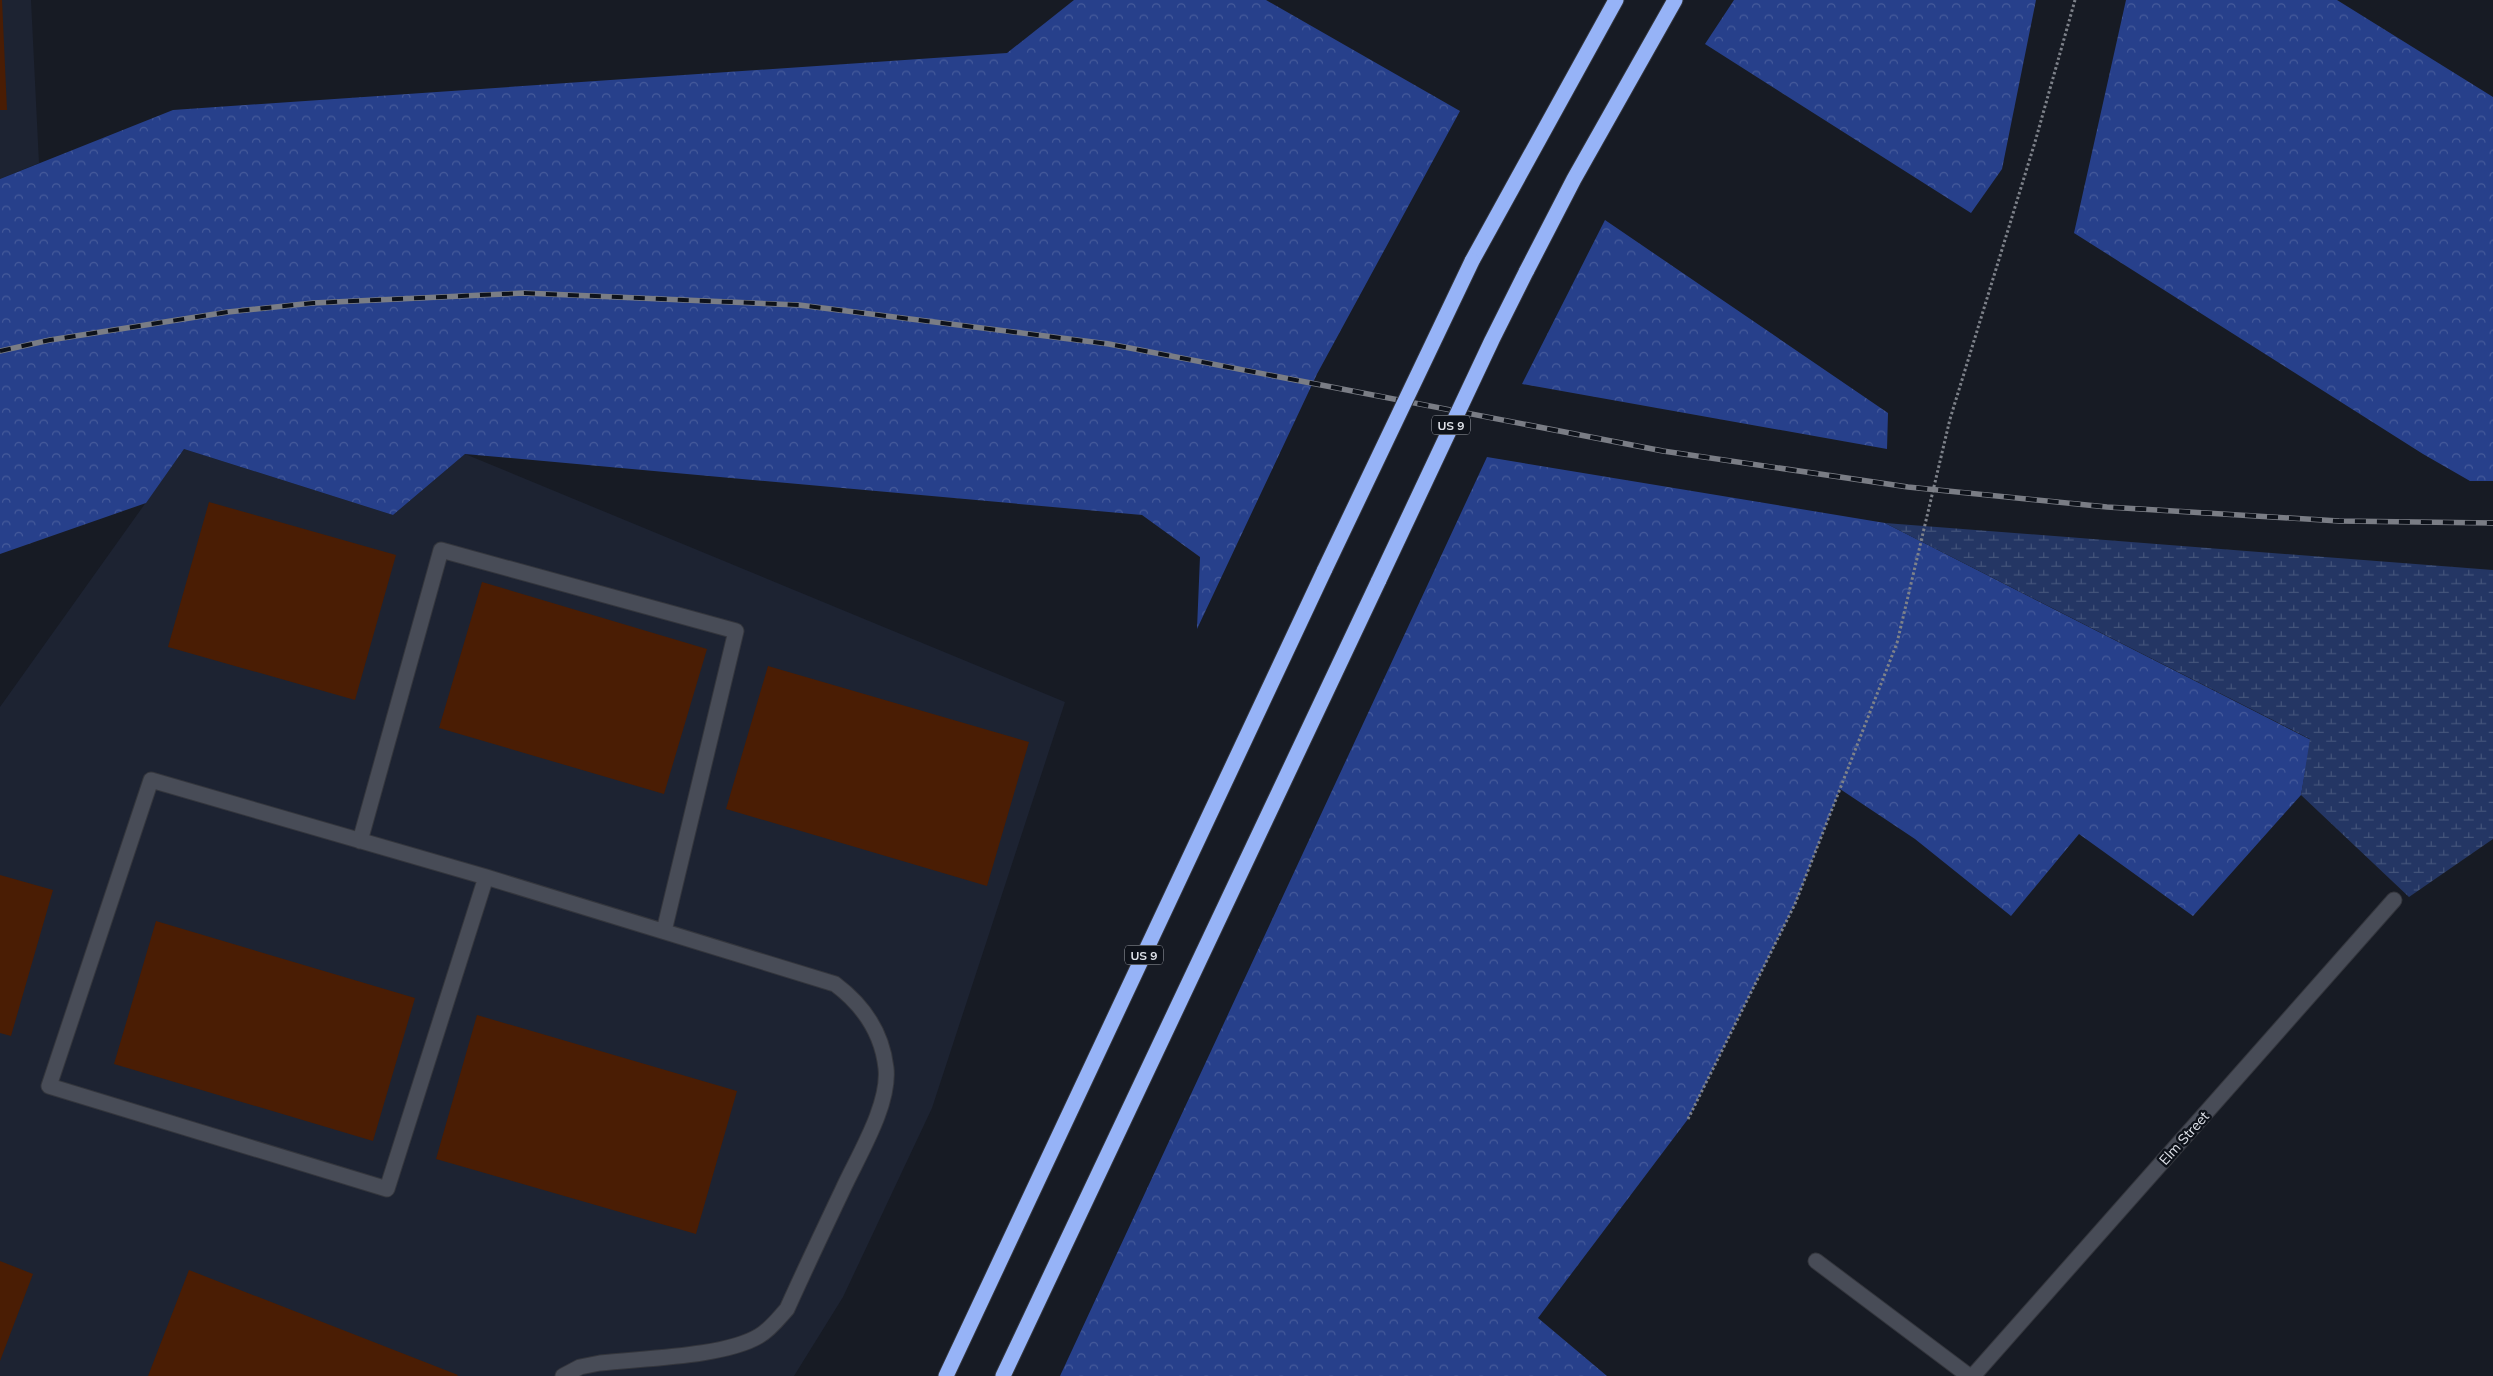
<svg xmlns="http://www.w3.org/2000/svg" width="2493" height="1376" viewBox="0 0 2493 1376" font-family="Mulish,sans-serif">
<defs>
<pattern id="forest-crowns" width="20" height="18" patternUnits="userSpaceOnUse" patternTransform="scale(1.25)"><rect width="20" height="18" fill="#27408b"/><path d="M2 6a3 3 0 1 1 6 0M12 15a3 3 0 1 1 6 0" fill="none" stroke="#465b9b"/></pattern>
<pattern id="wetland-marsh" width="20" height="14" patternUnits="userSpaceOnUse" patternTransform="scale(1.25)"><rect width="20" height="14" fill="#243664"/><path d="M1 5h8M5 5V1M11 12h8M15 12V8" fill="none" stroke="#43537a"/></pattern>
</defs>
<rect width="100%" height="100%" fill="#171b24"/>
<path fill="#1d2332" d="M0 0H31L39 163 0 179Z
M184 449 393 515 465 454 1065 702 932 1108 843 1297 794 1376H0V707Z"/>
<path fill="url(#forest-crowns)" d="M1074 0H1266L1460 111 1317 374 1197 629 1200 557 1142 515 465 454 393 515 184 449 146 503 0 554V179L173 110 1007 53Z
M1734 0H2036L2002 169 1971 213 1705 44Z
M2126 0H2337L2493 97V481H2470L2423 454 2074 233Z
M1605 220 1888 413 1887 449 1522 384Z
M1487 457 1885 523 2311 740 2301 795 2193 916 2079 834 2011 916 1915 839 1840 789 1795 904 1688 1119 1538 1318 1607 1376H1060Z"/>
<path fill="url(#wetland-marsh)" d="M1885 523 2493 570V839L2409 897 2301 795 2310 739Z"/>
<path fill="#4a1d04" d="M0 0H2L7 110H0Z
M209 502 396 555 355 700 168 647Z
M482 582 707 649 664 794 439 728Z
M768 666 1029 742 987 886 726 809Z
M0 875 53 890 11 1036 0 1033Z
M156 921 415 998 373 1141 114 1064Z
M477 1015 737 1091 696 1234 436 1159Z
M0 1261 33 1274 0 1361Z
M189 1270 458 1375 457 1376H148Z"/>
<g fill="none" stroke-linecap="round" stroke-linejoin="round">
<defs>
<path id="minor" d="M360 841 441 550 736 631 664 931
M486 877 387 1189 49 1086 151 780 486 877 835 984C863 1005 882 1032 886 1068 890 1105 858 1156 843 1189 824 1229 805 1269 787 1309 778 1319 771 1329 759 1336 724 1357 643 1358 600 1363L580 1367 563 1376
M1816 1261 1969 1376
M1973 1376 2394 900"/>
<path id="highway" d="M1472 261 1616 0
M1526 272 1574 179 1675 0
M946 1376 1325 569
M1003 1376 1379 580"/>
</defs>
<use href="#minor" stroke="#34363d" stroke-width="17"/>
<use href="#highway" stroke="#34363d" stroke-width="17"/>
<path stroke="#7e828a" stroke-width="3" stroke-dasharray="2.5 2.5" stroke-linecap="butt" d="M1950 419 2035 142 2075 0
M1688 1119 1795 904 1897 643"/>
<use href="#minor" stroke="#484c57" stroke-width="15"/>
<use href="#highway" stroke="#96b3f7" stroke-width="15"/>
<defs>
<path id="rail" d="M0 351 50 340 228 312 313 303 524 293 799 305 1109 344 1663 451 1908 487 2107 507 2339 521 2493 523"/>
</defs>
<use href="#rail" stroke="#7a7d85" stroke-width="5.5"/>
<use href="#rail" stroke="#0e121a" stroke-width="4" stroke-dasharray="11" stroke-linecap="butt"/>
<defs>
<path id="highway-bridge" d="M1325 569 1472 261
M1379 580 1492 340 1526 272"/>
</defs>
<use href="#highway-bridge" stroke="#34363d" stroke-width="17" stroke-linecap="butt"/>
<path stroke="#7e828a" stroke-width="3" stroke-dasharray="2.5 2.5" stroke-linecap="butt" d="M1897 643 1950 419"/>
<use href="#highway-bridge" stroke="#96b3f7" stroke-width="15"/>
</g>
<g text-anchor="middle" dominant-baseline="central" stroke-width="5" stroke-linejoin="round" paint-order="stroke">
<g fill="#0e121a" stroke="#a0a4ab" stroke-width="1">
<rect x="1432" y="415.5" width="38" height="19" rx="4"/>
<rect x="1125" y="945.5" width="38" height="19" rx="4"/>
</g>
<g font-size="12" font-weight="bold" fill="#dfe2e9">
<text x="1451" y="425">US 9</text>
<text x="1144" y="955">US 9</text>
</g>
<g font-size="14" fill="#dfe2e9" stroke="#0e121a">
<text transform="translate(2184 1138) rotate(-48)">Elm Street</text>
</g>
</g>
</svg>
